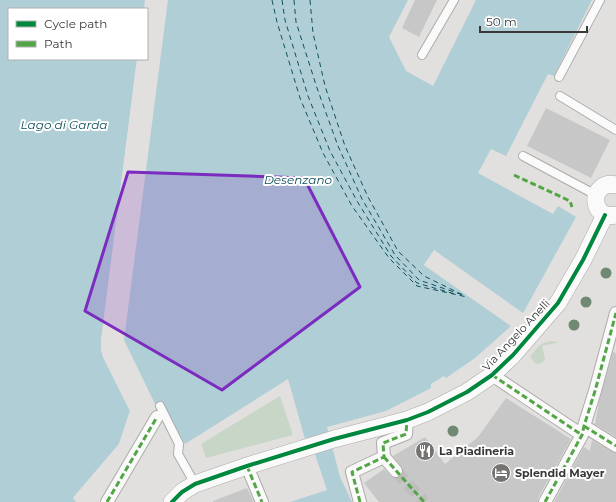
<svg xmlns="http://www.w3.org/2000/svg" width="616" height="502" viewBox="0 0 616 502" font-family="Montserrat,sans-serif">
<rect width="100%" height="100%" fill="#e1e0de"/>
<path fill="#c7d6c6" d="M551 341 557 342 556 343 542 346 545 359 542 363 536 364 530 357C537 348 539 343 551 341Z
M280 396 293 435 206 458 201 444Z"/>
<path fill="#afced6" d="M0 0H145L144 9H9V59H137L101 341V349L103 357 130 411 119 444 73 498 76 502H0Z
M168 0H408L389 37 406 71 433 86 476 0H592L554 76 548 74 506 156 491 149 478 173 553 214 558 206 576 217 523 313 434 250 424 265 511 326 475 358 446 378 444 376 431 384V388L386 411 327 427 340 477 352 502H290L327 490 315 454 311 438 305 439 288 379 185 444 163 405 157 408 124 340Z"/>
<path fill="#e1e0de" d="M137 59H139L103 341V349L105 356 132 411 121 445 76 498 78 501 77 502 73 498 119 444 130 411 103 357 101 349V341Z
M432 253 434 254 427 265 513 325 511 326 424 265Z"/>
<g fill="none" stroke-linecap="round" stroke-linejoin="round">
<path stroke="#0f515c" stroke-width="1" stroke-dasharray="5 4" stroke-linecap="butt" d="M272 0 277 22 300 98 323 153 352 206 389 258 417 286 467 297
M282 0 285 20 308 96 330 151 357 201 391 256 417 283 455 294
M294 0 296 22 317 88 338 146 362 199 395 255 419 280 463 295
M310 0 313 33 325 86 345 146 368 197 398 251 424 276 463 295"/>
</g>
<path fill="#c8c7c8" d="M415 0H437L419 37 402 28Z
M546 108 610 140 591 178 527 146Z
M613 352 616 353V437L595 424 599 402Z
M506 398 571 439 538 498V502H379L364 483 384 469 393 478H397L401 477 403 474V469L393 456 425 437 445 464 478 437Z
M592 440 612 452 616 453V502H554L584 447 590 451Z
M247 488 254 502H213V501Z"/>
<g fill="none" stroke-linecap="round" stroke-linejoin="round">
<path stroke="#bfbebd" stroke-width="12" stroke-dasharray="12 6" stroke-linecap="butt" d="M396 471 424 502"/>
<defs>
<path id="service" d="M422 55 454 0
M559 77 600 0
M560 96 616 130
M523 156 596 195
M160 406 179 444 178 454 195 484"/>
<path id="pedestrian" d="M492 375 582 435
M584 426 616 446
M384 457 396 471
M247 466 262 502
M107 502 157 417
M360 502 352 472 384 457 383 443 406 434 407 420
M545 502 582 435 584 426 595 391 616 313"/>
<path id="minor" d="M616 185C589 179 589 221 616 215
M172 502 182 492 195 484 247 466 334 439 407 420 428 412 467 392 492 375 513 355 558 303 583 260 605 215"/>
</defs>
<use href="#service" stroke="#acaba9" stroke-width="10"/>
<use href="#pedestrian" stroke="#acaba9" stroke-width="14"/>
<use href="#minor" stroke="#acaba9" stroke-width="18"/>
<use href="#service" stroke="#fafafa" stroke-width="8"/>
<use href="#pedestrian" stroke="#fafafa" stroke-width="12"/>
<use href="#minor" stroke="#fafafa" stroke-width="17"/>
<path stroke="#53a645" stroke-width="3" stroke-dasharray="6 3" stroke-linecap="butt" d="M514 175 570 201 572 207
M492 375 582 435
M584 426 616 446
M384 457 424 502
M247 466 262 502
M107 502 157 417
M360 502 352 472 384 457 383 443 406 434 407 420
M545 502 582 435 584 426 595 391 616 313"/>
<defs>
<path id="cycleway" d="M172 502 182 492 195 484 247 466 334 439 407 420 428 412 467 392 492 375 513 355 558 303 583 260 605 215"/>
</defs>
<use href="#cycleway" stroke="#fff" stroke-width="6"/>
<use href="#cycleway" stroke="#00873e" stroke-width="4"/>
</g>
<g fill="#708973">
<circle cx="606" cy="273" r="5.5"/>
<circle cx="586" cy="302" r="5.5"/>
<circle cx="574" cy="325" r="5.5"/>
<circle cx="453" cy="431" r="5.5"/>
</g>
<path fill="#7b2cbf" fill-opacity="0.2" stroke="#7b2cbf" stroke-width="3" stroke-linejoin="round" d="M128 172 304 178 360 287 222 390 85 311Z"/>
<defs>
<symbol id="restaurant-disc" viewBox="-11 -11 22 22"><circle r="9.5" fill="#747371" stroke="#fff"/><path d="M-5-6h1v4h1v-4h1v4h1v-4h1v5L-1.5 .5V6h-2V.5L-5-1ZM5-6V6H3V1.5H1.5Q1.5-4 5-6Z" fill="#fff"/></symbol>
<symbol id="hotel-disc" viewBox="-11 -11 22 22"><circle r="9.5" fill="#747371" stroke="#fff"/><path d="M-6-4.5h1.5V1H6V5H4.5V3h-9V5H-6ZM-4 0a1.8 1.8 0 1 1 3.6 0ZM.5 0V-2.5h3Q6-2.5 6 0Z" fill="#fff"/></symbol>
</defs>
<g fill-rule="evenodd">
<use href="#restaurant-disc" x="414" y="440" width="22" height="22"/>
<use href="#hotel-disc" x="490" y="462" width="22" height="22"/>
</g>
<g text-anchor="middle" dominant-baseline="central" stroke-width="4" stroke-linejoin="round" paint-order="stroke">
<g font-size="11" fill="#393837" stroke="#fff">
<text transform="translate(516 335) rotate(-47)">Via Angelo Anelli</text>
</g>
<g font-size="11" font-weight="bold" fill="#393837" stroke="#fff" text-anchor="start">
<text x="439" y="451">La Piadineria</text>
<text x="515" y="473">Splendid Mayer</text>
</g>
<g font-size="12" font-style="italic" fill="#0f515c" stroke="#fff">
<text x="64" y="124">Lago di Garda</text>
<text x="298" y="179">Desenzano</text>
</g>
</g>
<rect x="8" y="8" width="140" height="52" fill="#ffffff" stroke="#b0afaf"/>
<rect x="16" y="21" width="20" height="6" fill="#00873e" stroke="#b0afaf"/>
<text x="44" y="28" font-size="12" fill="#393837">Cycle path</text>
<rect x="16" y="41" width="20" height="6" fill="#53a645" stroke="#b0afaf"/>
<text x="44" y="48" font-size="12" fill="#393837">Path</text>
<path d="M480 26v6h107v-6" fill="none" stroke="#393837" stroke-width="2"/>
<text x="486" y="26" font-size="12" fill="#393837" stroke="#ffffff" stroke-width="3" paint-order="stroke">50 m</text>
</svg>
